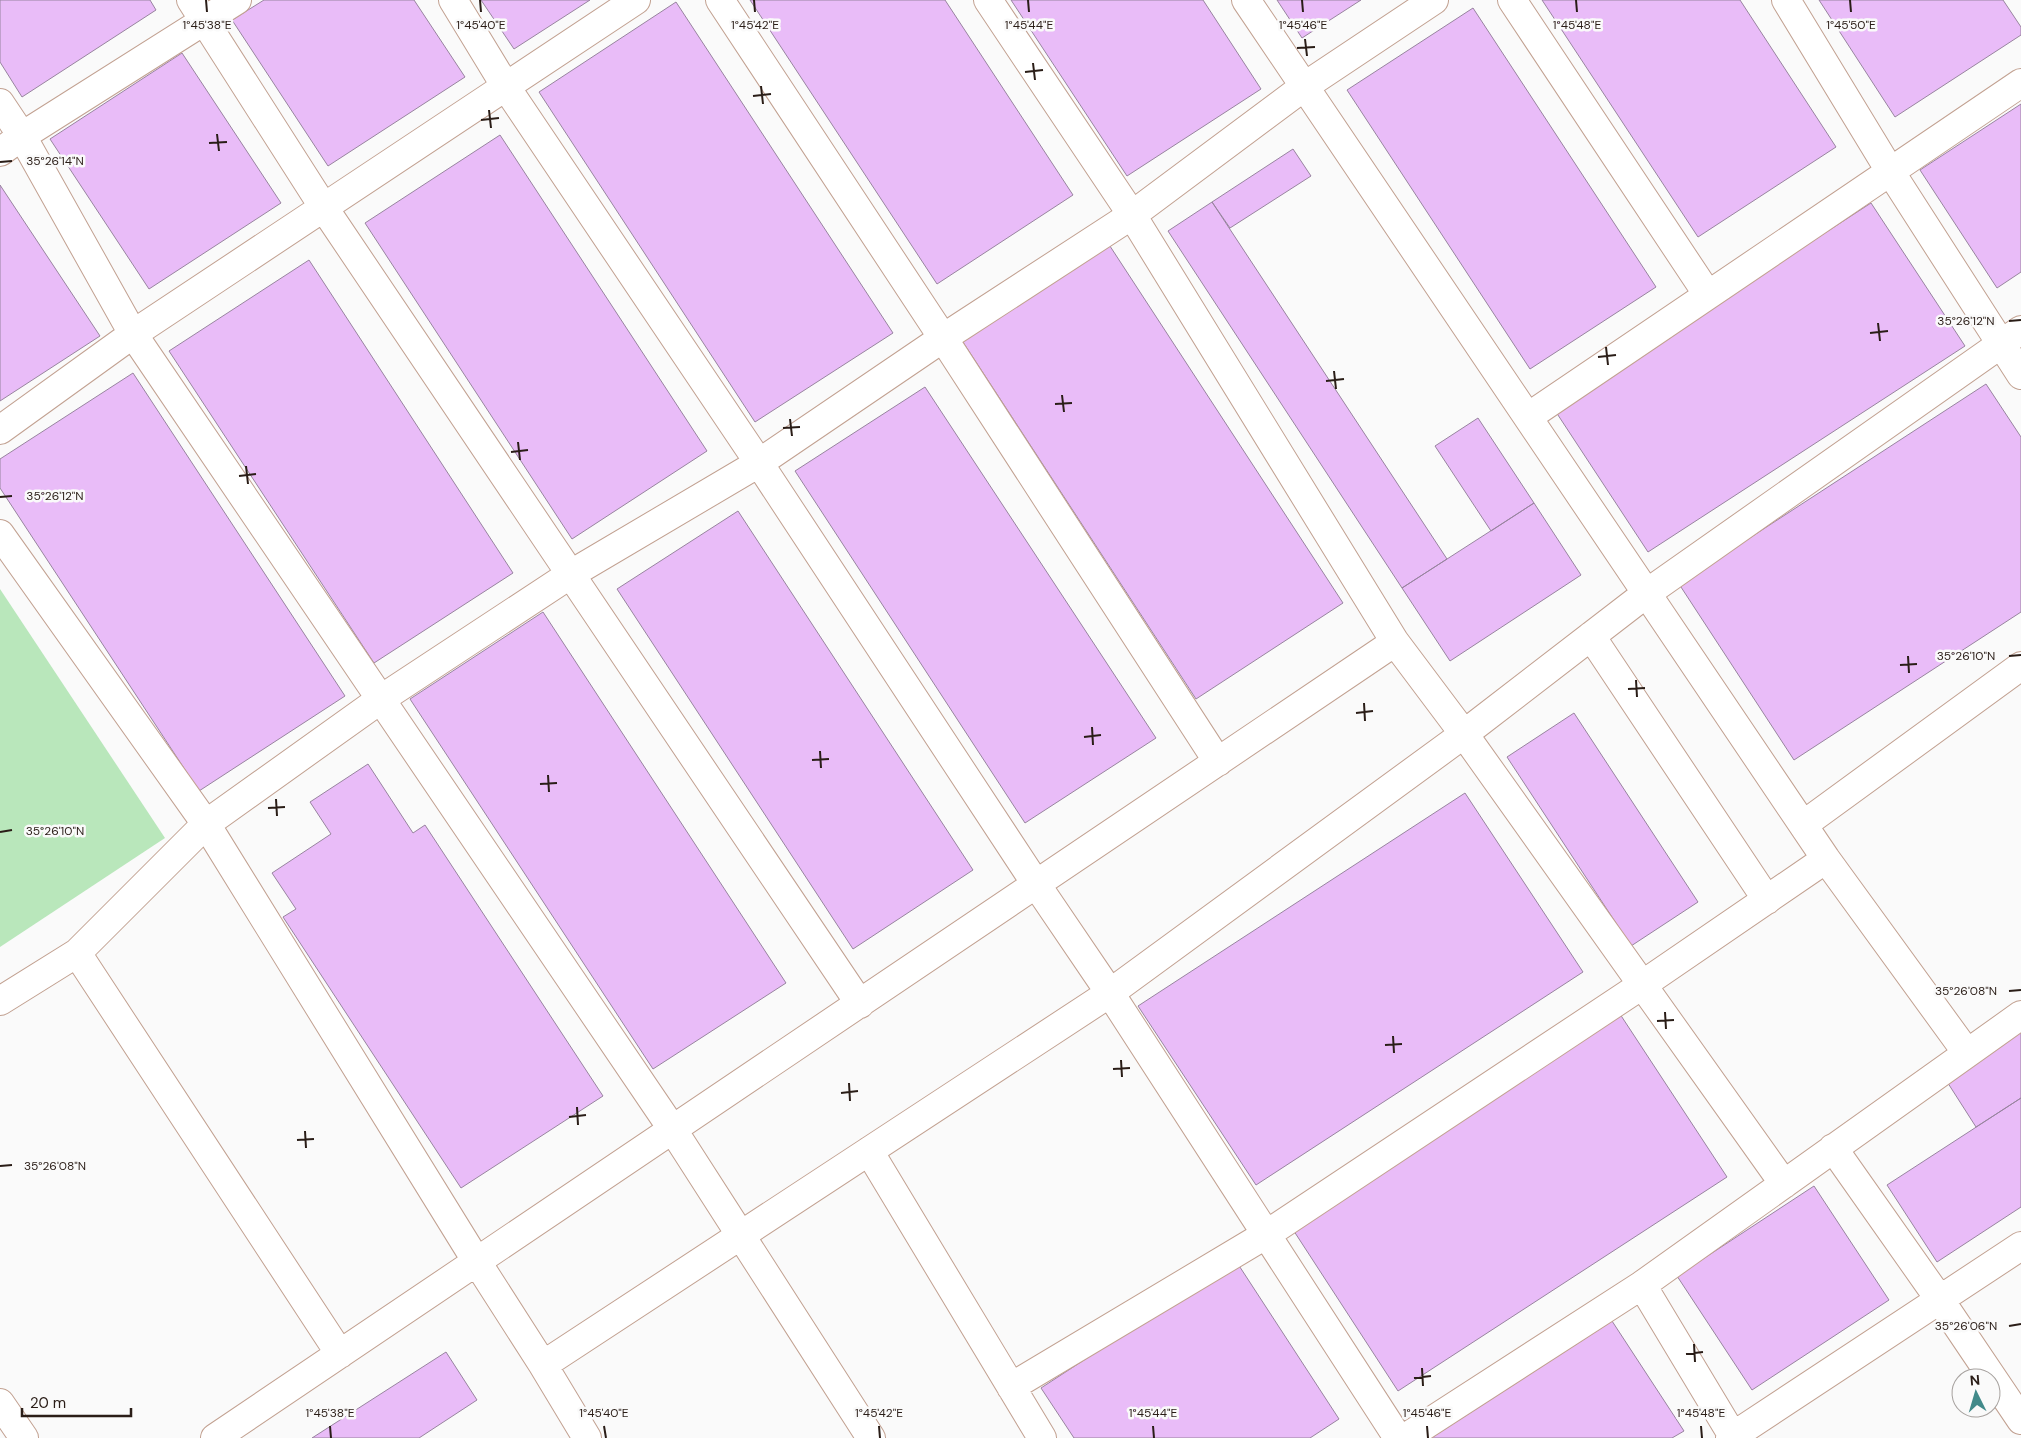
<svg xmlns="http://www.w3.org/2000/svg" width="2021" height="1438" viewBox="0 0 2021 1438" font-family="'DM Sans',sans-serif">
<rect width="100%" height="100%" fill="#fafafa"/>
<path fill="#b9e7bb" d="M0 589 165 838 0 947Z"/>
<path fill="#e9bcf8" stroke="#98849f" d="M0 0H150L156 10 22 97 0 62Z
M264 0H414L465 77 328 166 232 20Z
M481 0H590L514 49Z
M750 0H945L1073 195 937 284Z
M1011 0H1203L1261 89 1127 176Z
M1277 0H1361L1302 38Z
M1542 0H1740L1836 147 1698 237Z
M1819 0H2003L2021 27V35L1895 117Z
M676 2 893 333 755 422 539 92Z
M1473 8 1656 287 1530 369 1347 90Z
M182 53 281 203 149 289 50 139Z
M2021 104V272L1997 288 1920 170Z
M500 135 707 451 572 539 365 223Z
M1293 149 1311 176 1230 228 1212 202Z
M0 185 100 336 0 401Z
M1212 202 1447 559 1402 588 1168 231Z
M1871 203 1965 346 1648 552 1554 409Z
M1106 240 1343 603 1196 699 959 336Z
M309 260 513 573 374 663 169 351Z
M133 373 345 696 199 791 0 488V459Z
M1986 384 2021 437V612L1794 760 1679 584Z
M925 387 1156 738 1025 823 795 471Z
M1478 418 1534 503 1491 531 1435 446Z
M1534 503 1581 575 1450 661 1402 588Z
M738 511 973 870 853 949 617 589Z
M543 612 786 983 653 1069 410 699Z
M1574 713 1698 902 1631 946 1507 757Z
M368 764 413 833 425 825 603 1096 461 1188 283 917 296 909 272 873 331 834 310 802Z
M1465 793 1583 972 1256 1185 1138 1006Z
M1616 1008 1727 1177 1398 1391 1288 1222Z
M2021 1027V1098L1976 1127 1944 1077Z
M2021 1098V1207L1937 1262 1887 1185Z
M1814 1186 1889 1300 1752 1390 1677 1276Z
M1236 1261 1339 1419 1310 1438H1074L1041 1388Z
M1612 1321 1684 1431 1672 1438H1431Z
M446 1352 477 1400 419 1438H312Z"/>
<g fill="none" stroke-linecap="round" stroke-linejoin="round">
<defs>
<path id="minor" d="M191 0 324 208 860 1004
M453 0 506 87 759 463 1036 884 1110 993 1398 1438
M720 0 943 338 1218 762
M988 0 1132 215 1395 642 1464 734 1784 1184
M1246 0 1826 859 1967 1053
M1512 0 1708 295
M1786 0 1890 171 2021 375
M0 103 22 136 133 334 673 1130 871 1438
M0 152 22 136 237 0
M1528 417 2021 83
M0 430 133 334 636 0
M0 534 206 824 477 1262 543 1365 587 1438
M1591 636 1767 900
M1803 825 2021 666
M77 953 340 1354
M0 1001 77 953 206 824 381 699 571 574 759 463 943 338 1132 215 1305 86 1434 0
M1833 1148 1940 1300 2021 1420
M869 1151 1042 1438
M1642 1285 1734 1438
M543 1365 1110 993 1464 734 1647 593 2021 330
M1011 1387 1267 1234 1642 985 1826 859
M0 1403 24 1438
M215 1438 1395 642
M1405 1438 1642 1285 2021 1015
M1730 1438 2021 1246"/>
</defs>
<use href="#minor" stroke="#c2a191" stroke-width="30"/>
<use href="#minor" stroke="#fff" stroke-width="28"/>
</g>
<path fill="none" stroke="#2a1d17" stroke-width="2" d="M206 0 207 12M480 0 481 12M754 0 755 12M1028 0 1029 12M1302 0 1303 12M1576 0 1577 12M1850 0 1851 12M1305 39 1307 56M1297 48 1315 47M1033 63 1035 80M1025 72 1043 70M761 86 763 104M753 96 771 94M489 110 491 128M481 120 499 118M217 134 219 151M209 143 227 142M0 162 12 161M2009 321 2021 320M1878 323 1880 341M1870 333 1888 331M1606 347 1608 365M1598 357 1616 355M1334 371 1336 389M1326 381 1344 379M1062 395 1064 412M1055 404 1072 403M790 419 792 436M783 428 800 427M518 442 520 460M511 452 528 450M246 466 248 484M239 476 256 474M0 497 12 496M1908 656 1909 673M2009 656 2021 655M1900 665 1917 664M1636 680 1637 697M1628 689 1645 688M1364 703 1365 721M1356 713 1373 711M1092 727 1093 745M1084 737 1101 735M820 751 821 768M812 760 829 759M548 775 549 792M540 784 557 783M276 799 277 816M268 808 285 807M0 832 12 830M2009 991 2021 990M1665 1012 1666 1029M1657 1021 1674 1020M1393 1036 1394 1053M1385 1045 1402 1044M1121 1060 1122 1077M1113 1069 1130 1068M849 1083 850 1101M841 1093 858 1091M577 1107 578 1125M569 1117 586 1115M305 1131 306 1148M297 1140 314 1139M0 1166 12 1165M2009 1326 2021 1324M1694 1344 1695 1362M1686 1354 1703 1352M1422 1368 1423 1386M1414 1378 1431 1376M330 1426 331 1438M604 1426 606 1438M879 1426 880 1438M1153 1426 1154 1438M1427 1426 1428 1438M1701 1426 1702 1438"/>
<g font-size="12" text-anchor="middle" fill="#2a1d17" stroke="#fafafa" stroke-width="5" stroke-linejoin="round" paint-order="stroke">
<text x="207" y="29">1°45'38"E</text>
<text x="481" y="29">1°45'40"E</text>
<text x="755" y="29">1°45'42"E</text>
<text x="1029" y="29">1°45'44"E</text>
<text x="1303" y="29">1°45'46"E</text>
<text x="1577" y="29">1°45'48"E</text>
<text x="1851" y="29">1°45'50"E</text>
<text x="55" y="165">35°26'14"N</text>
<text x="1966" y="325">35°26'12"N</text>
<text x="55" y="500">35°26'12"N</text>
<text x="1966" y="660">35°26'10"N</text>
<text x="55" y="835">35°26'10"N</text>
<text x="1966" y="995">35°26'08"N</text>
<text x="55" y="1170">35°26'08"N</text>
<text x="1966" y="1330">35°26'06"N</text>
<text x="330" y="1417">1°45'38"E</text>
<text x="604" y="1417">1°45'40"E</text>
<text x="879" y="1417">1°45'42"E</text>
<text x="1153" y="1417">1°45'44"E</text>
<text x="1427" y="1417">1°45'46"E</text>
<text x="1701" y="1417">1°45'48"E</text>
</g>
<g transform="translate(1976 1393) rotate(355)"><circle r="24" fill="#fafafa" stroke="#a7a29f"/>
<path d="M0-4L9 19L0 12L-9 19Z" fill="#428a8a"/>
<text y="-8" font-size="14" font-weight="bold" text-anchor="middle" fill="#2a1d17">N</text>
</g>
<path d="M22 1408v8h109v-8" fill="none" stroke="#2a1d17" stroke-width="2.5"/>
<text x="30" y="1408" font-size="15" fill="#2a1d17" stroke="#fafafa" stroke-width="4" paint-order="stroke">20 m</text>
</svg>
